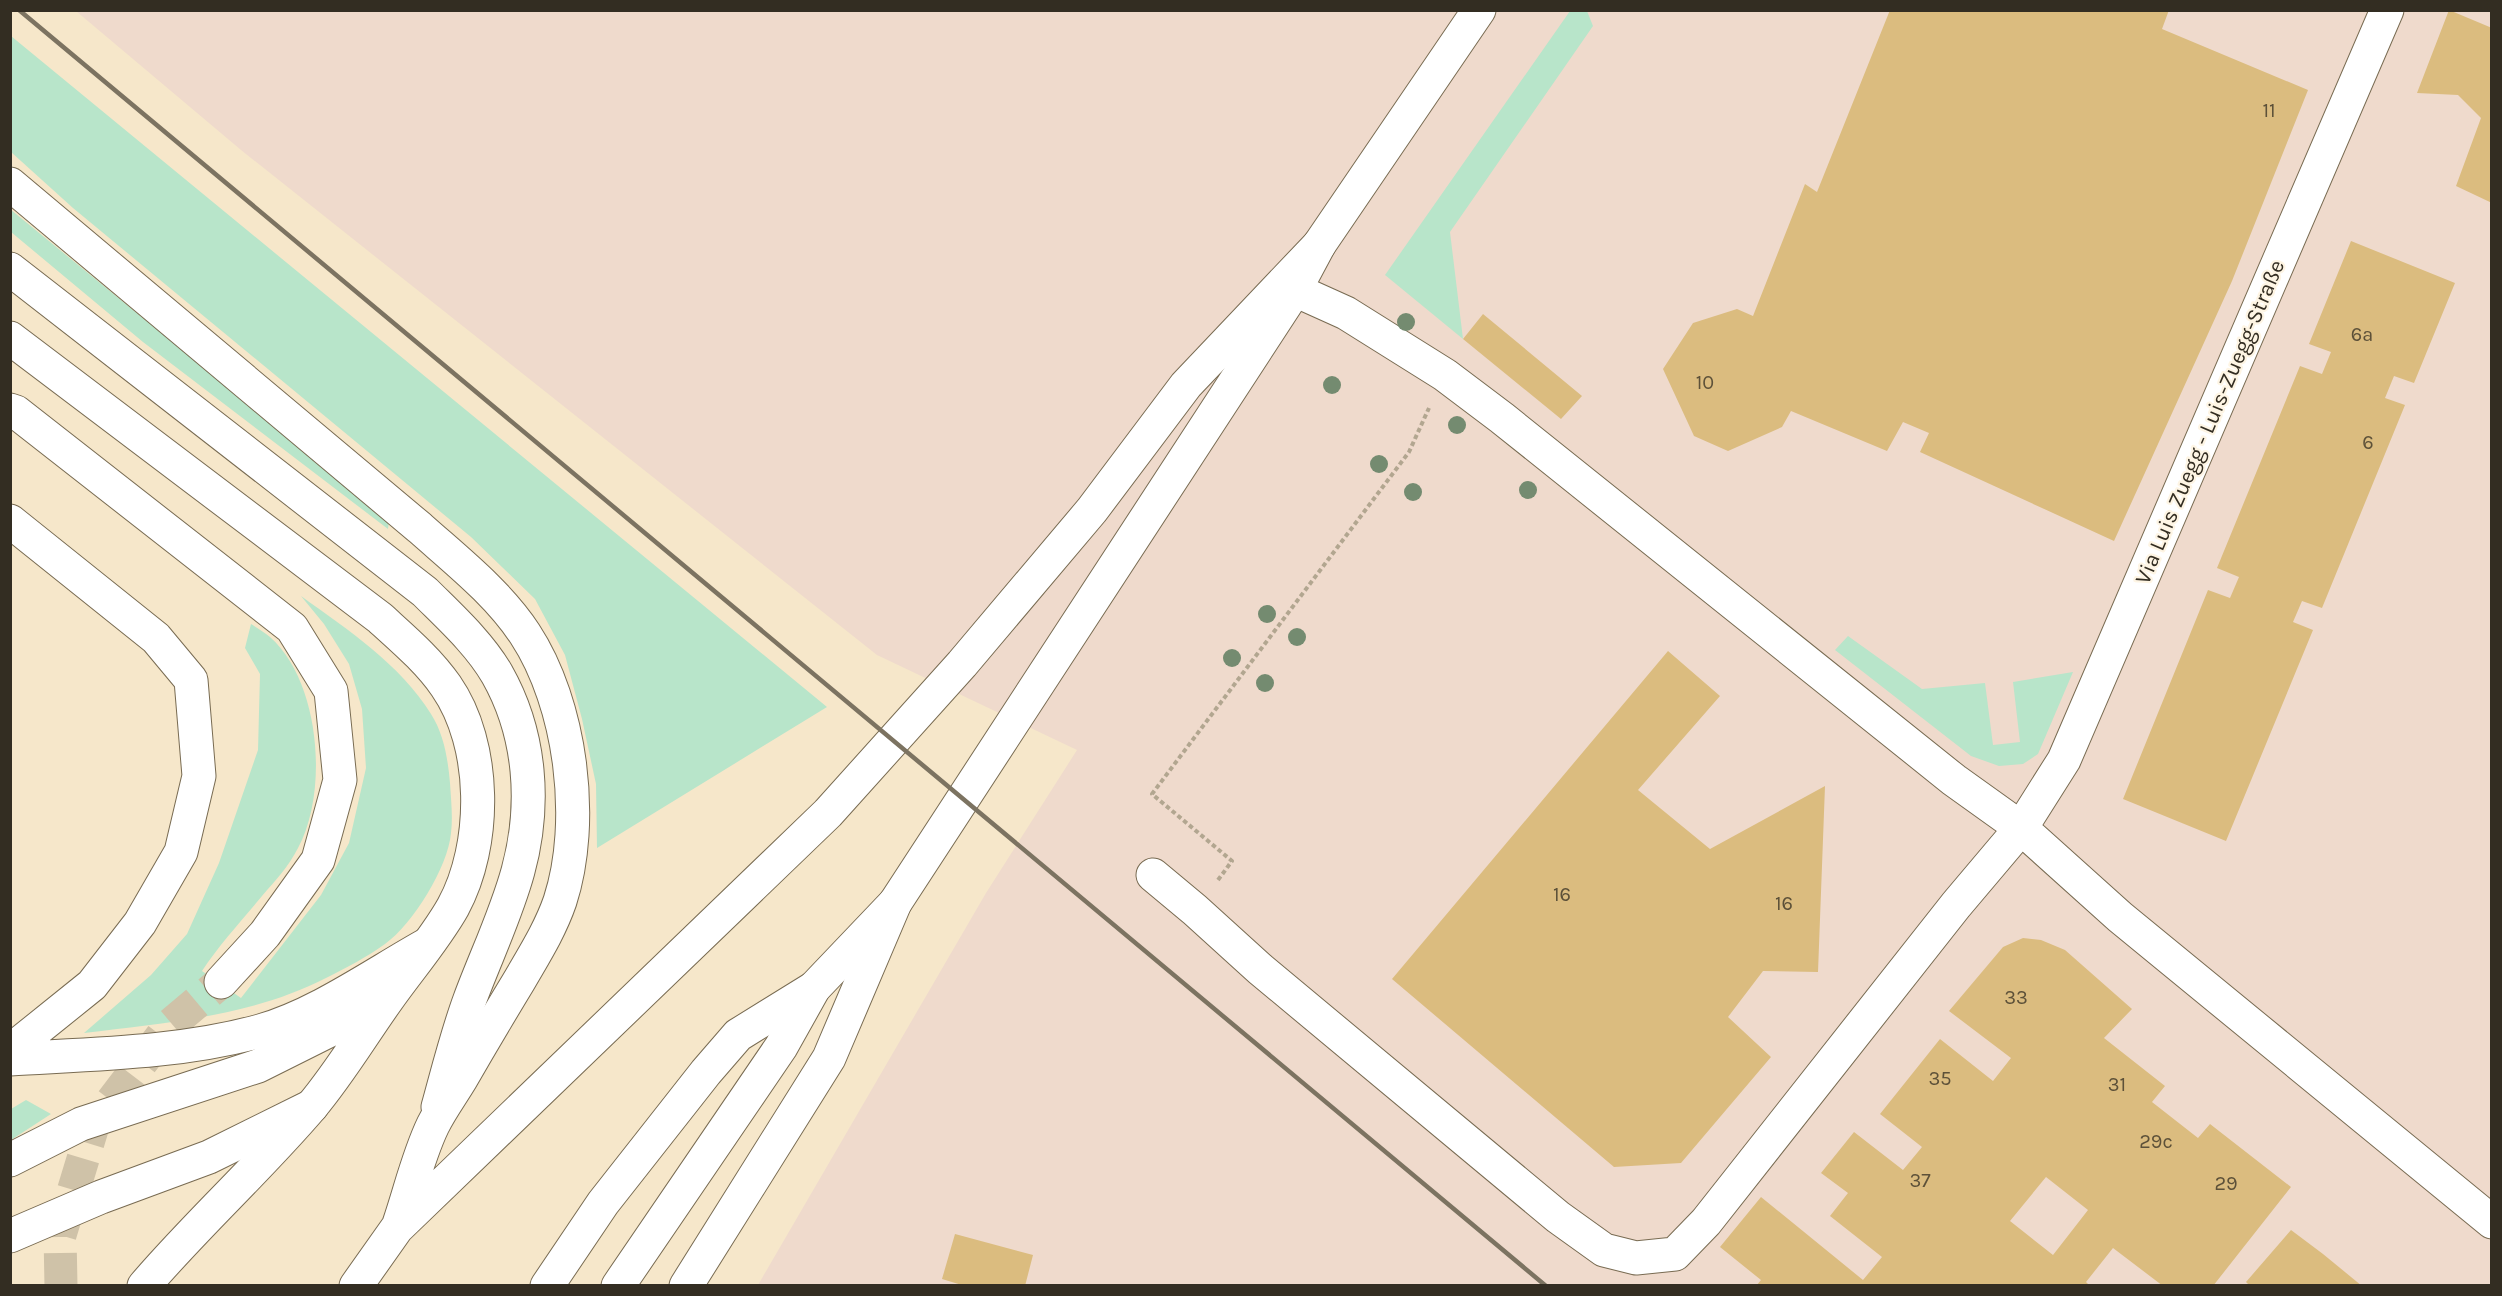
<svg xmlns="http://www.w3.org/2000/svg" width="2502" height="1296" viewBox="0 0 2502 1296" font-family="Karla,sans-serif">
<rect width="100%" height="100%" fill="#f6e7ca"/>
<path fill="#efdacc" d="M76 11H2491V1285H758L986 893 1077 750 877 655 241 150Z"/>
<path fill="#b8e5ca" d="M1570 11H1587L1593 26 1450 232 1463 339 1385 275Z
M11 36 827 707 597 848 596 784 582 719 565 655 535 599 471 537 73 208 11 152Z
M10 209 389 520 388 529 143 342 11 232Z
M301 596C348 630 400 664 431 714 444 734 448 760 450 783 451 800 453 817 451 833 448 867 413 924 385 944 367 957 346 968 326 978 252 1016 166 1023 84 1033L151 975 187 934 219 863 258 750 260 674 245 648 251 624C257 628 264 632 270 637 320 681 329 791 298 848 289 866 275 881 262 896 242 920 219 945 202 971L241 998 321 895 349 843 366 768 362 709 349 664 324 624Z
M1848 636 1922 689 1985 683 1993 745 2020 742 2013 682 2073 672 2038 754 2023 764 1999 766 1971 756 1835 650Z
M26 1100 51 1114 11 1140V1109Z"/>
<path fill="#dbbc7f" fill-rule="evenodd" d="M1890 10H2169L2162 29 2308 90 2232 281 2114 541 1920 452 1929 433 1903 422 1887 451 1791 411 1782 427 1728 451 1694 436 1663 369 1693 323 1737 309 1753 316 1805 184 1817 192Z
M2449 10 2492 28V203L2456 186 2481 118 2458 95 2417 93Z
M2351 241 2455 283 2414 383 2394 376 2385 398 2405 405 2322 608 2302 601 2293 622 2313 630 2226 841 2123 799 2208 590 2230 598 2239 577 2217 568 2300 366 2322 374 2331 352 2309 344Z
M1483 314 1582 396 1561 419 1463 339Z
M1668 651 1720 696 1638 790 1710 849 1825 786 1818 972 1763 971 1728 1017 1771 1057 1681 1163 1614 1167 1392 979Z
M2023 938 2041 940 2065 950 2132 1009 2104 1038 2165 1086 2152 1102 2198 1138 2210 1124 2291 1187 2213 1286H2163L2113 1248 2086 1282 2090 1286H1756L1761 1280 1720 1247 1761 1197 1863 1280 1882 1257 1830 1216 1848 1193 1821 1173 1854 1132 1903 1170 1922 1147 1880 1114 1940 1039 1993 1081 2011 1058 1949 1011 2003 947ZM2046 1177 2088 1210 2053 1255 2010 1221Z
M2291 1230 2323 1254 2362 1286H2250L2246 1282Z
M955 1234 1033 1255 1025 1286H965L942 1279Z"/>
<g fill="none" stroke-linecap="round" stroke-linejoin="round">
<path stroke="#cfc2a8" stroke-width="33" stroke-dasharray="33 16" stroke-linecap="butt" d="M61 1286 60 1235 93 1126 170 1025 221 982"/>
<defs>
<path id="minor" d="M10 269 425 592C450 617 479 643 497 674 531 734 536 805 518 871 506 915 486 956 470 999 457 1034 448 1071 438 1107
M1295 290 1346 313 1445 375 1502 418 1954 780 2021 828 2120 917 2492 1222
M10 410 16 412 292 628 331 691 340 780 318 860 265 934 221 982
M10 521 156 638 191 680 199 776 181 852 140 923 92 985 10 1051
M1153 875 1195 910 1260 969 1558 1217 1604 1250 1636 1258 1675 1254 1706 1222 1956 905 2021 828 2064 760 2387 10
M10 1059C93 1054 180 1053 260 1031 317 1015 374 974 426 945
M10 1236 101 1197 209 1157 312 1106
M547 1286 603 1203 706 1072 738 1035 814 988"/>
<path id="major" d="M686 1286 829 1058 895 903 1295 290 1319 245 1479 10"/>
<path id="highway" d="M10 184 420 528C457 561 498 593 525 634 571 704 586 821 560 901 550 930 534 955 519 981 499 1014 480 1046 461 1079 452 1094 441 1109 433 1125 418 1156 410 1192 399 1224
M10 338 380 618C403 639 428 660 446 686 487 745 487 845 453 907 435 939 408 970 387 1000 362 1035 339 1074 311 1107 258 1169 197 1224 144 1286
M10 1160 81 1124 258 1066 330 1030 384 982
M356 1286 397 1228 828 813 962 664 1092 510 1186 385 1319 245
M618 1286 781 1047 814 988 895 903"/>
</defs>
<use href="#minor" stroke="#786b52" stroke-width="35"/>
<use href="#major" stroke="#786b52" stroke-width="35"/>
<use href="#highway" stroke="#786b52" stroke-width="35"/>
<path stroke="#b2a690" stroke-width="4" stroke-dasharray="4.5 3" stroke-linecap="butt" d="M1218 880 1232 861 1152 794 1409 452 1429 408"/>
<use href="#minor" stroke="#fff" stroke-width="33"/>
<use href="#major" stroke="#fff" stroke-width="33"/>
<use href="#highway" stroke="#fff" stroke-width="33"/>
<path stroke="#7c7361" stroke-width="4.5" d="M19 10 1546 1286"/>
</g>
<g fill="#748b70">
<circle cx="1406" cy="322" r="9"/>
<circle cx="1332" cy="385" r="9"/>
<circle cx="1457" cy="425" r="9"/>
<circle cx="1379" cy="464" r="9"/>
<circle cx="1528" cy="490" r="9"/>
<circle cx="1413" cy="492" r="9"/>
<circle cx="1267" cy="614" r="9"/>
<circle cx="1297" cy="637" r="9"/>
<circle cx="1232" cy="658" r="9"/>
<circle cx="1265" cy="683" r="9"/>
</g>
<g text-anchor="middle" dominant-baseline="central" stroke-width="4.5" stroke-linejoin="round" paint-order="stroke">
<g font-size="20" fill="#5d5139">
<text x="2269" y="110">11</text>
<text x="2362" y="334">6a</text>
<text x="1705" y="382">10</text>
<text x="2368" y="442">6</text>
<text x="1562" y="894">16</text>
<text x="1784" y="903">16</text>
<text x="2016" y="997">33</text>
<text x="1940" y="1078">35</text>
<text x="2117" y="1084">31</text>
<text x="2156" y="1141">29c</text>
<text x="1920" y="1180">37</text>
<text x="2226" y="1183">29</text>
</g>
<g font-size="22" fill="#332d22" stroke="#fef5e4">
<text transform="translate(2210 422) rotate(-67)">Via Luis Zuegg - Luis-Zuegg-Straße</text>
</g>
</g>
<rect width="2502" height="1296" fill="none" stroke="#332d22" stroke-width="24"/>
</svg>
